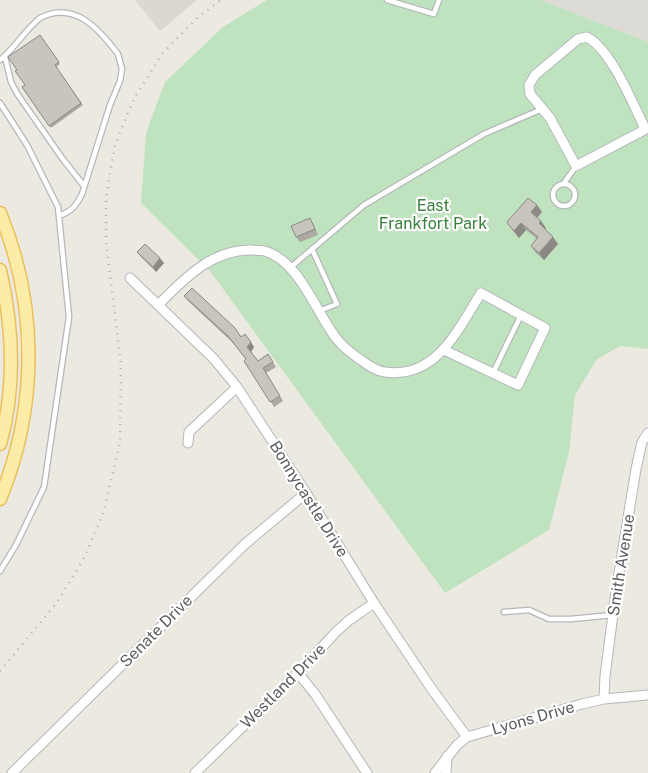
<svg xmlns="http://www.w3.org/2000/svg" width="648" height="773" viewBox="0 0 648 773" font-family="'Public Sans',sans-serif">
<rect width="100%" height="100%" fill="#ece9e1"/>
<path fill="#dddbd6" d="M540 0H648V42L624 33Z"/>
<path fill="#dcd8cf" d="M135 0H197L160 31Z"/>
<path fill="#bfe3be" d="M267 0H540L648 42V349L620 346 596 360 575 395 569 452 549 530 445 593 210 271 141 203 146 133 165 82 223 27Z"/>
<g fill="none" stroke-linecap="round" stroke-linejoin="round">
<defs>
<path id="service" d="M387 0 434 14 439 0
M5 57 11 82 18 95 62 158 84 186
M0 60C15 48 25 30 40 18 74 0 99 29 118 54L122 69 120 81 110 105 82 194C76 206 72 211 59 216
M0 103 27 145 58 207 69 317 44 487 16 545 0 571
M564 183 576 166
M553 195a11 11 0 1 1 22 0a11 11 0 1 1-22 0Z
M312 249 337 304 319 311
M291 267 364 205 484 134 542 109
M493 373 521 315
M504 612 529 610 549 619H571L613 615"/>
<path id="minor" d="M639 133 644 129 643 124C631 100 611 50 587 37L578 39 535 75 529 85 530 94 550 118 576 166 648 128
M130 278 214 359 237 387 306 493 374 603 431 688 467 737
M158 305C184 279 213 248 253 250 257 251 261 250 265 251 300 262 315 311 336 338 343 347 352 354 361 360 369 366 376 371 385 372 437 379 458 329 481 293L545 328 518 385 444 350
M188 443 189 432 237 387
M298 673 315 694 367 773
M604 699 605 676 616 591 636 469 642 442 648 433
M12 773 244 545 306 493
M195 773 298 673 336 632 348 621 374 603
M435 773 457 745 467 737 582 704 604 699 648 695
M446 773 447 756"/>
<path id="primary" d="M0 213C38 305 38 407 0 499
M0 270C13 327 16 387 0 444"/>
</defs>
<use href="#service" stroke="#b4b7bb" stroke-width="7"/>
<use href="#minor" stroke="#b4b7bb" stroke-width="11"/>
<use href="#primary" stroke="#eabf5c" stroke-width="15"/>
<use href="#service" stroke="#fff" stroke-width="4.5"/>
<use href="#minor" stroke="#fff" stroke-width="9"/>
<use href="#primary" stroke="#fbeca7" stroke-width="12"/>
<path stroke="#b0b1b1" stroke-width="2.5" stroke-dasharray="1 6" stroke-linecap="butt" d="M0 671 56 604 83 560 103 514 120 443 121 364 106 242V199L110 172 115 146 124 122 135 97 162 54 197 18 221 0"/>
</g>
<path fill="#aca9a3" d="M40 35 60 64 56 67 83 105 51 128 22 87 25 85 17 70Z
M542 212 537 218 546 228 545 229 558 244 544 260 536 253 531 246 537 239 526 230 519 238 513 231 508 224Z
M313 223 318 235 300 242 296 237Z
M137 252 164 263 156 272 141 257Z
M184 296 254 347 251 352 258 361 268 354 276 367 266 373 283 401 274 407 246 359 232 342 188 301Z"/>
<path fill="#8c8985" d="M537 205 542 212 536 219 531 212Z
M541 221 546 228 543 230 539 223Z
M521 223 526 230 519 238 514 231Z
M553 237 558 244 544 260 539 253Z
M160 258 164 263 156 272 153 267Z
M251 342 254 347 251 352 247 347Z"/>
<path fill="#c8c4be" stroke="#8c8985" d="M40 35 59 62 55 65 81 103 49 126 22 87 25 85 15 71 17 70 8 57Z
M528 198 537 205 531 212 541 221 539 223 553 237 539 253 531 246 538 237 521 223 514 231 508 224 507 222Z
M310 218 315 229 296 237 291 226Z
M145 244 160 258 153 267 137 252Z
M192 288 235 328 241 337 245 334 251 342 247 347 258 361 268 354 273 362 263 368 280 396 270 402 244 361 246 359 228 336 184 296Z"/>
<g text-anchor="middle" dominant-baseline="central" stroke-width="4.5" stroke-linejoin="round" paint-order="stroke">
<g font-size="16" fill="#38823b" stroke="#fff">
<text x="433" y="205">East<tspan x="433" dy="18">Frankfort Park</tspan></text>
</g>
<g font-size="16" fill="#5a5d61" stroke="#fff">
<text transform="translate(309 499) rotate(58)">Bonnycastle Drive</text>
<text transform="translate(621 565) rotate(-81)">Smith Avenue</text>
<text transform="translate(156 631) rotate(-45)">Senate Drive</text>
<text transform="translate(283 686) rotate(-45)">Westland Drive</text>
<text transform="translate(533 718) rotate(-16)">Lyons Drive</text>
</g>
</g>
</svg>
